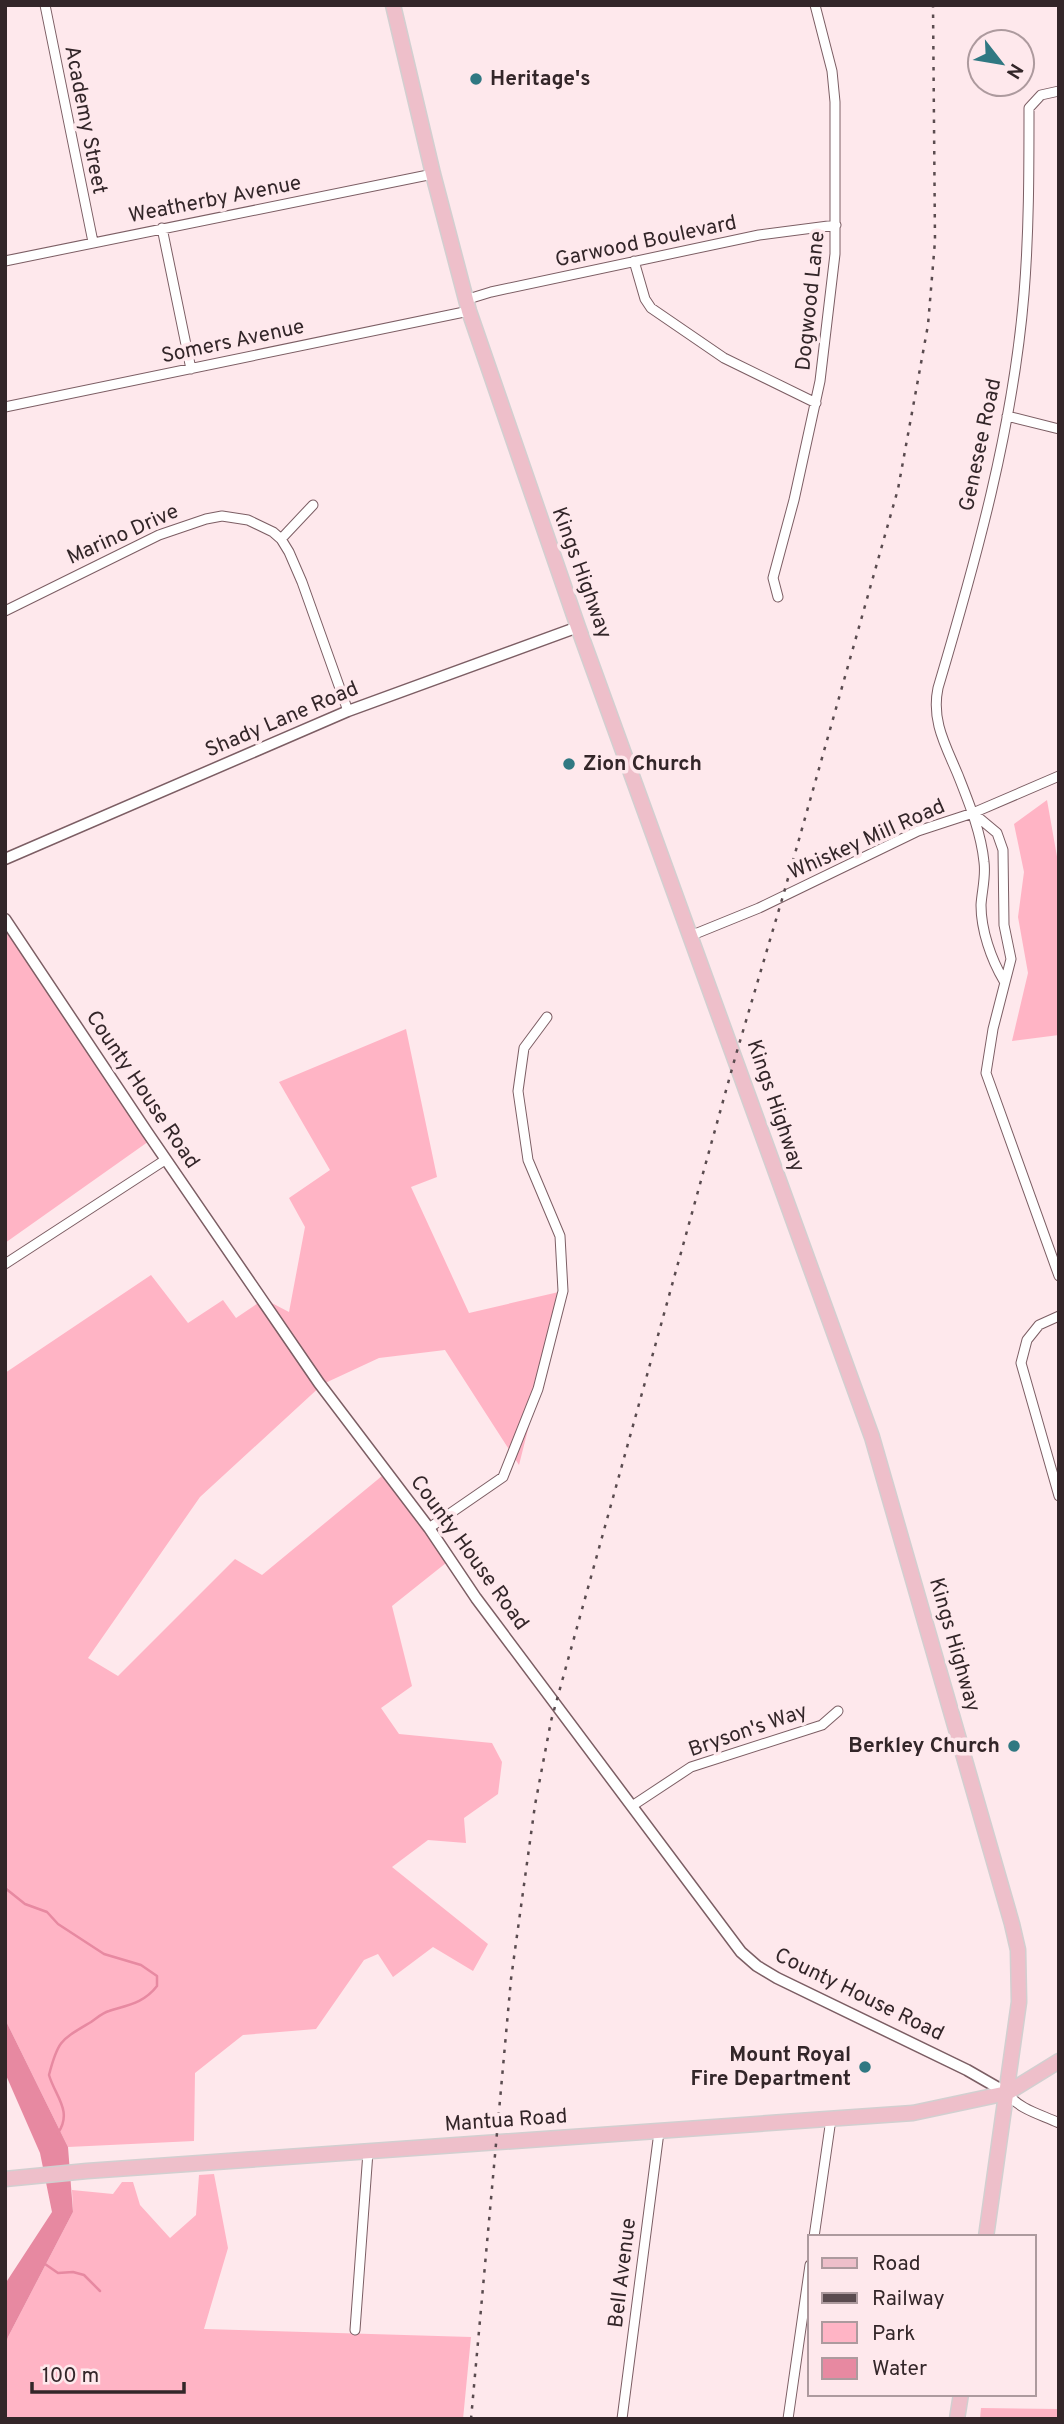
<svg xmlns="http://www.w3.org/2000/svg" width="1064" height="2424" viewBox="0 0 1064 2424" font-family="Overpass,sans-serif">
<rect width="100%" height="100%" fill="#fee8ec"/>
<path fill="#ffb4c5" d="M1047 800 1059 868V1035L1012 1041 1028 973 1018 917 1024 872 1014 824Z
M5 916 152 1139 5 1243Z
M406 1029 437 1177 411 1187 469 1313 563 1291 519 1465 445 1350 379 1358 323 1384 200 1497 88 1658 118 1676 235 1559 262 1575 388 1471 451 1559 392 1606 412 1686 381 1708 399 1734 492 1743 502 1762 498 1794 464 1818 466 1843 428 1840 392 1867 488 1944 473 1971 433 1947 393 1977 378 1954 364 1960 316 2029 243 2035 195 2073 194 2141 68 2147 5 2019V1373L151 1275 188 1323 223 1300 236 1318 264 1299 289 1312 305 1227 289 1198 330 1170 279 1082Z
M214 2174 228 2248 204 2329 471 2337 463 2419H5V2347L8 2337 73 2212 72 2190 113 2194 122 2182H133L140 2205 170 2238 196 2215 199 2175Z
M981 2408 1059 2409V2419H980Z"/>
<path fill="#e789a1" d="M5 2019 68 2147 73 2212 8 2337 5 2347V2284L52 2212 40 2153 5 2073Z"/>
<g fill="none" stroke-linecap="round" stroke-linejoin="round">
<path stroke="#e789a1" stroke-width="2.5" d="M5 1888 25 1904 47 1912 58 1924 104 1954 141 1965 157 1976V1986C144 2003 128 2005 109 2011 102 2013 97 2018 91 2022 61 2040 58 2040 49 2075 55 2096 73 2111 58 2133
M45 2264 58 2273 73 2272 84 2275 100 2291"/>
<defs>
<path id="minor" d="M45 5 93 242
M162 228 191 369
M5 261 433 174
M634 261 645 299 651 308 724 358 816 403
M465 300 491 292 759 235 836 225
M5 407 469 311
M1007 416 1059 429
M281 539 313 505
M778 597 773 578 794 500 820 381 835 254V102L832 71 815 5
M5 611 159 535 206 519 222 516 248 520 273 532 281 539 289 552 302 582 348 711
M973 813 997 833 1003 850 1004 925 1011 959 993 1029 986 1073 1059 1276
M690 936 759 908 918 831 973 813 1059 776
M1004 981C991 959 981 930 981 905 982 890 986 877 984 862 981 832 969 803 958 775 946 746 931 721 938 688 976 560 1013 428 1024 294 1029 232 1029 170 1029 108L1041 95 1059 91
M5 1264 165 1160
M1059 1316 1039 1325 1027 1340 1021 1363 1059 1496
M429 1528 503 1477 538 1389 563 1291 560 1236 528 1160 518 1091 524 1048 547 1017
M632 1806 691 1767 822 1725 838 1711
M1007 2093C1020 2110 1040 2114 1059 2123
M814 2237 831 2119
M355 2330 368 2152
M622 2419 659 2132
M788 2419 810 2265"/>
<path id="tertiary" d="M5 859 348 711 578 627
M5 919 147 1132 319 1383 429 1528 476 1598 741 1952 757 1966 777 1978 967 2070 1007 2093"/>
<path id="primary" d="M393 5 433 174 469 311 578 627 872 1437 1012 1924 1018 1950 1019 2002 986 2237
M5 2179 87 2171 913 2113 1007 2093 1059 2061
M957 2419 961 2394"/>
</defs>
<use href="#minor" stroke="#7c5e64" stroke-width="11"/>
<use href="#tertiary" stroke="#7c5e64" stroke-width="13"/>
<use href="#primary" stroke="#d2cfd0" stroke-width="17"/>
<use href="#minor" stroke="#fff" stroke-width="9"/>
<use href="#tertiary" stroke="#fff" stroke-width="10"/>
<use href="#primary" stroke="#eebfca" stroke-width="14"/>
<path stroke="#5a4b4f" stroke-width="2.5" stroke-dasharray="3.5 7" stroke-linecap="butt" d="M471 2419 511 1979 535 1805 551 1721 735 1058 783 896 898 489 928 325 935 241 933 5"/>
</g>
<g fill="#307882" stroke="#fee8ec" stroke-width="2.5">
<circle cx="476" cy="79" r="7"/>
<circle cx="569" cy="764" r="7"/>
<circle cx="1014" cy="1746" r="7"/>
<circle cx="865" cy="2067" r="7"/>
</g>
<g text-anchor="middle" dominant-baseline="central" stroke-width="7" stroke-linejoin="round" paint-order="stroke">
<g font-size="21" font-weight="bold" fill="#332629" stroke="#fee8ec" text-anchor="start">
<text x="490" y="79">Heritage's</text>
<text x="583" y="764">Zion Church</text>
<text x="1000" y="1746" text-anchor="end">Berkley Church</text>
<text x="851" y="2055" text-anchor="end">Mount Royal<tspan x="851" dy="24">Fire Department</tspan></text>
</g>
<g font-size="21" fill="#332629" stroke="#fee8ec">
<text transform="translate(85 120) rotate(79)">Academy Street</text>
<text transform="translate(215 200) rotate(-11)">Weatherby Avenue</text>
<text transform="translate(646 242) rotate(-12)">Garwood Boulevard</text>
<text transform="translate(811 301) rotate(-84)">Dogwood Lane</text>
<text transform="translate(233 342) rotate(-12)">Somers Avenue</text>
<text transform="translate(981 445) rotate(-78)">Genesee Road</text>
<text transform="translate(123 535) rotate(-24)">Marino Drive</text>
<text transform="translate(581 573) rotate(70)">Kings Highway</text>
<text transform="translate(282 720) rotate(-23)">Shady Lane Road</text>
<text transform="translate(867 840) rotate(-24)">Whiskey Mill Road</text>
<text transform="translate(142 1090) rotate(56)">County House Road</text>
<text transform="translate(775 1106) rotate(71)">Kings Highway</text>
<text transform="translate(469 1553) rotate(54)">County House Road</text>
<text transform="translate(954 1645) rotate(74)">Kings Highway</text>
<text transform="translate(748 1731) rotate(-19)">Bryson's Way</text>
<text transform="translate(859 1995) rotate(26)">County House Road</text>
<text transform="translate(506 2121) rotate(-4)">Mantua Road</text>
<text transform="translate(623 2273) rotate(-83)">Bell Avenue</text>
</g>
</g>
<rect width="1064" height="2424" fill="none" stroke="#332629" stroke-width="14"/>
<rect x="808" y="2235" width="228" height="161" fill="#fee8ec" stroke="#ad9a9e" stroke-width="2"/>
<rect x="822" y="2258" width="35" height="10" fill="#eebfca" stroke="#ad9a9e" stroke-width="2"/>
<text x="872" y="2270" font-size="21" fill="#332629">Road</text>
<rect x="822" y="2293" width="35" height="10" fill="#5a4b4f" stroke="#ad9a9e" stroke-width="2"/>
<text x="872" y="2305" font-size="21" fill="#332629">Railway</text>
<rect x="822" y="2322" width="35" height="21" fill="#ffb4c5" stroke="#ad9a9e" stroke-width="2"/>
<text x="872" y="2340" font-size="21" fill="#332629">Park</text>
<rect x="822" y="2358" width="35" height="21" fill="#e789a1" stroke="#ad9a9e" stroke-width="2"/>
<text x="872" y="2375" font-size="21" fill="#332629">Water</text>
<g transform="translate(1001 63) rotate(121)"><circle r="33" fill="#fee8ec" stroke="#ad9a9e" stroke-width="2"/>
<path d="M0-5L12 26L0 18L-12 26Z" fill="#307882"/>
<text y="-10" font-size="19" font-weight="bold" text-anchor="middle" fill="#332629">N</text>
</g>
<path d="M32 2382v10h152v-10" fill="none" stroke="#332629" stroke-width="3.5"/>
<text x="42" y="2382" font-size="21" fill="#332629" stroke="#fee8ec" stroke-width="5" paint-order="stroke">100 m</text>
</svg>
